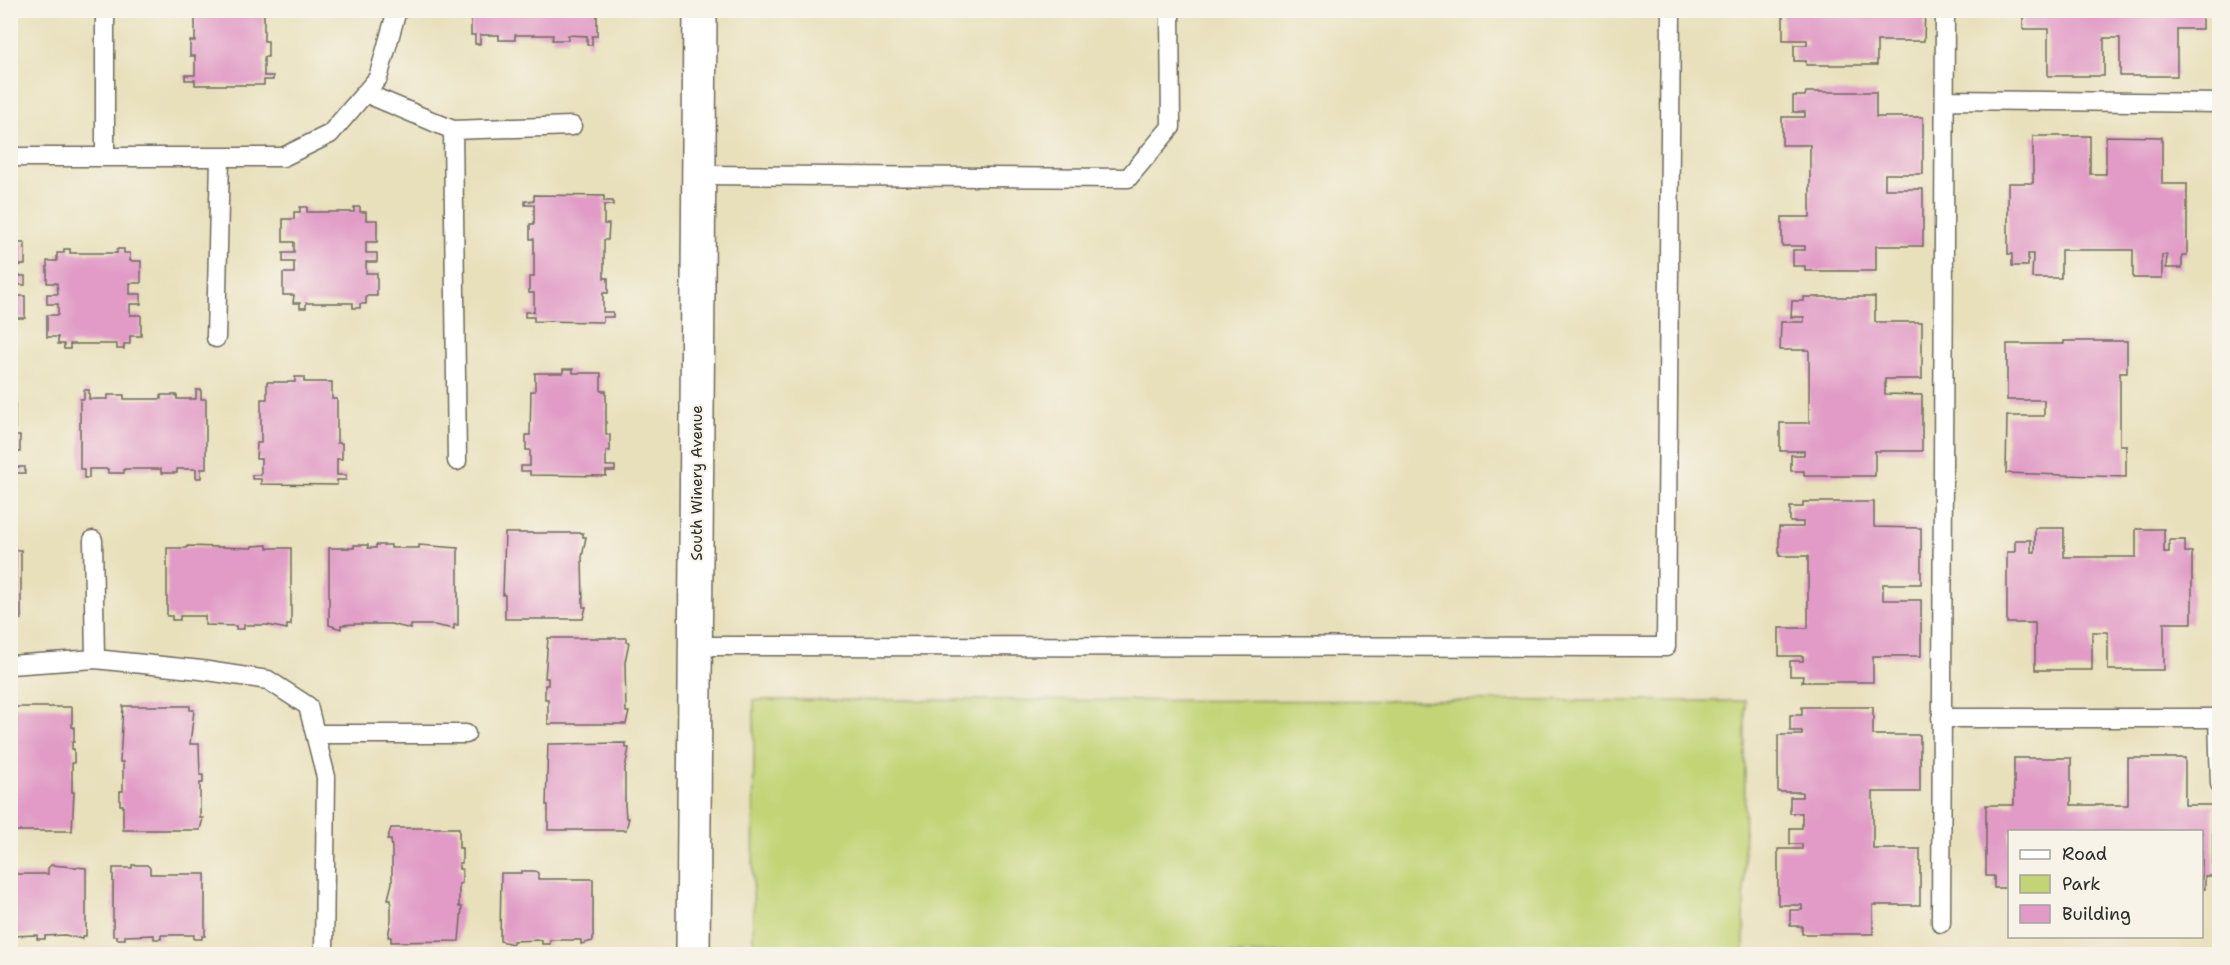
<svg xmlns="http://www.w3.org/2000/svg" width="2230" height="965" viewBox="0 0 2230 965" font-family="'Shantell Sans',sans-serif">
<rect width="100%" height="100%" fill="#f7f3e8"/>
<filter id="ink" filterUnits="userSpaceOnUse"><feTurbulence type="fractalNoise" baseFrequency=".0167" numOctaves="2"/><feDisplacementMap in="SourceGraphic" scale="12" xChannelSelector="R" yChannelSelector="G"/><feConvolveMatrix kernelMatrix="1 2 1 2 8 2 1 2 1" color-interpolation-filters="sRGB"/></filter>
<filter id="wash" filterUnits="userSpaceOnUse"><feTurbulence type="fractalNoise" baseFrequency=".008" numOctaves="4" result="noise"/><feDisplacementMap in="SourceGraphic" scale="24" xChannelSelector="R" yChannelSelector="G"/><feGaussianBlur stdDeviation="1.35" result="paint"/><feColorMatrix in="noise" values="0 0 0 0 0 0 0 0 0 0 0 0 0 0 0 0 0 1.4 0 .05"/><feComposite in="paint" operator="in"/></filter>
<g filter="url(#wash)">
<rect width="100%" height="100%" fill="#e8e0bb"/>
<path fill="#c3d477" stroke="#778051" stroke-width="1.5" d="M754 700 1745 701 1744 954H753Z"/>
<g id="blocks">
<path fill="#e19bc6" d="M195 10H264V41H268V57H264V76H273V80H264V85H195V80H185V75H195V56H190V41H195Z
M471 10H597V36H592V45H587V36L568 35V40H552L553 35H515V40H499V35H480V44H475V35H471Z
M1811 10H1925L1924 41H1877V65H1806V61H1794V45H1807V40H1783V12Z
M2023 10H2202V29H2177V76H2120V38H2104V76H2048V29H2023Z
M1806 92H1876V117H1923V174H1885V189H1923V246H1876V271H1805V266H1793V250H1805V246H1782V217H1810V145H1782V117H1805V112H1793V96H1805Z
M2033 136H2090V174H2106V136L2162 137V184H2187V255H2182V268H2166L2167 255H2162V278H2133V250H2061V278H2032L2033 254H2028V266H2012V254H2008V183H2033Z
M534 195 604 196V201H613V205H604V224H609L608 240H604V278H608V293H603V312H613V317H603V322L534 321V317H525V312H534V293H529V277H534V239H530V224H534V205H525V201H534Z
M300 207H307V212H354V207H360V212H366V220H377V242H366V253H377V262H366V273H377V296H366V304H360V308H353V303H306V308H300V303H293L294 295H283V273H294V262H283V253H294V242H283V219H294V212H300Z
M10 235H13V243H25V265H13V276H25V285H13V296H25V318H13V326H10Z
M64 249H70V253H117V249H124V253H130V261H141V283H130V294H141V304H130V315H141V336H130V344H124V349H117V344H70V349H64V344H58V337H47V315H58V304H47V294H58L57 283H47V261H57V253H64Z
M1804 297H1875V322H1922V379H1885V394L1922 395V451H1875V476H1804V471H1791V455H1804V451H1780V423H1809V350H1780L1781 322H1804V317H1791L1792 301H1804Z
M2064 341H2127V372H2120V445H2126V477L2006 473 2007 416H2044V400H2007V344H2064Z
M563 369H573V373H601V391H606V435H610V451H606V466H615V471H606V476L530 475V471H521V466H530V450H526V435H530L531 391H535V373H563Z
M295 377H304V382H332V399H337V443H342V459H337V475H346V480H337V485L261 484V479H252V475H261V459H256L257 443H261V399H267V382H295Z
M84 390H89V399H108V395H124V399H161V395H177V399H196V390H201V399H206V469H201V478H196V469H177V473H161V469H124V473H108V469H89V478H84V469H80V399H84Z
M10 392H15V436H20V452H15V467H25V473H15V477H10Z
M1803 502H1874V527L1921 528V584H1883V600H1921V656H1873V682H1802L1803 676H1790V661H1803V656H1779V628H1808V556H1779V527H1803V522H1790V507H1803Z
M2035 528H2064V557H2136V529H2164V552H2169V540H2185V552H2192V623H2164V670H2108V632H2092V670H2035V623H2007V552H2015V540H2031V552H2035Z
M505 533H583V537H586L582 557 583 607H586L583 619H505V595H503Z
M267 545V548H291V625H287V629L267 625H244V629H236V626L205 625V616H180V620H172V616H167V548H187V546L252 548V546Z
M354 545H368V548H376V545H391V548H419V545L458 548V625H454V629L434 625H411V629L391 624H354L341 625V629L329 625V548H354Z
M10 550H21V619H17V621H10Z
M548 638H626V642H629L625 662 626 712H629L626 724H548V699H545V685H548V678H545Z
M123 706H190V710H194L190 744H199L200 775H203V783H200V818H203L200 830H123V805H120V791H123V762H120Z
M10 707H72V727H74V742H72V749H74V763H72V792H74L72 831H10Z
M1802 707H1873V735H1920V792H1873V849H1920V905H1873V934H1802V926H1790V910H1802V905H1778V849H1802V844H1790V828H1802V813H1790V797H1802V792H1778V735H1802V731H1790V715H1802Z
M626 743V748H629L625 768V805L626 818H629L626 830H548V805H546L548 744Z
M2014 758H2071V805H2128V758H2185V805H2213V876H2205V889H2202V832H2010V888H1994V876H1986V805H2014Z
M391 828H459V848H462V863H459V869H462V883L459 884V907H462L459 941 391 942V937H388L391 920V899H388L392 883V849L391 840H387Z
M51 865 86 868V936H82V939L65 935 45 936V939H37V935L10 936V874H48V868Z
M132 865H147L150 868V874H205V936H202V939H194V935H161V939H154V935L125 936V939H117V936H113V868H132Z
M521 871H535L538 873V879H593V941L581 944V940H550V944H542V940L513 941V944L500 941 501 873H521Z"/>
</g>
</g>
<g filter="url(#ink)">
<use href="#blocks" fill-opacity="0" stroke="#6d6a5d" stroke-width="1.5"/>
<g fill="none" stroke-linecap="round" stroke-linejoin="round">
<defs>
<path id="lane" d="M105 10V157
M365 93 453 130 572 126
M1945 100 2220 103
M453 130 457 461
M10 157H283L330 134 378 78 397 10
M699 175 1128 178 1171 127 1170 10
M216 338 220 157
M93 540 95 659
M696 646 1666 647 1671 10
M10 665 95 659 201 670 268 680 308 706 326 777 324 954
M1941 718H2220
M2218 718 2220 784
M315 734H466
M1941 923 1945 10"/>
<path id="street" d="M693 954 700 10"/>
</defs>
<use href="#lane" stroke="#6d6a5d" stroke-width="21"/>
<use href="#street" stroke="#6d6a5d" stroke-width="36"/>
<use href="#lane" stroke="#fff" stroke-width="18"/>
<use href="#street" stroke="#fff" stroke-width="33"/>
</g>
</g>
<g text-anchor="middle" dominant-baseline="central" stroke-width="4.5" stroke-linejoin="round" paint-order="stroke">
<g font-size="15" fill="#2b2b2b" stroke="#f7f3e8">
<text transform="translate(697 483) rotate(-90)">South Winery Avenue</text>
</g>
</g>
<rect width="2230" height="965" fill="none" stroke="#f7f3e8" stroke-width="36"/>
<rect x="2008" y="830" width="195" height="108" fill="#f7f3e8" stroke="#a5a39c" stroke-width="1.5"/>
<rect x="2020" y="850" width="30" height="9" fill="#ffffff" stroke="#a5a39c" stroke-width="1.5"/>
<text x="2062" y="860" font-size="18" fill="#2b2b2b">Road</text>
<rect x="2020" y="875" width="30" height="18" fill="#c3d477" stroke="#a5a39c" stroke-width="1.5"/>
<text x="2062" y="890" font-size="18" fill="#2b2b2b">Park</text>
<rect x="2020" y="905" width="30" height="18" fill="#e19bc6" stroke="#a5a39c" stroke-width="1.5"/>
<text x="2062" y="920" font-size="18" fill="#2b2b2b">Building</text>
</svg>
